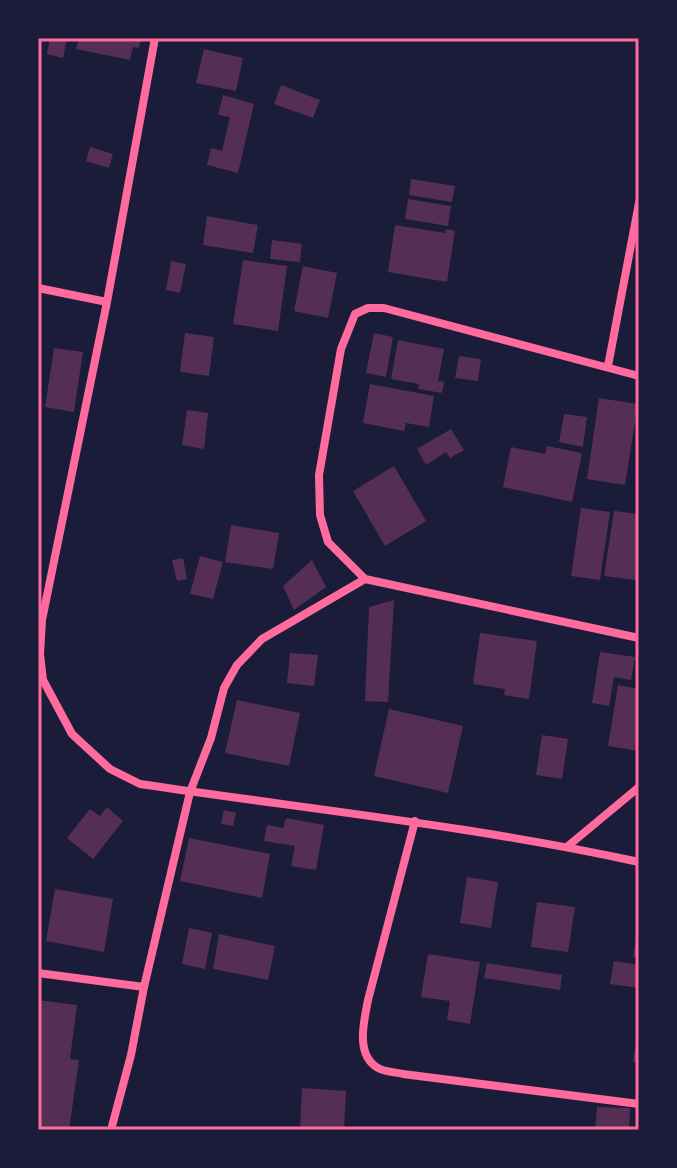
<svg xmlns="http://www.w3.org/2000/svg" width="677" height="1168" viewBox="0 0 677 1168" font-family="'Space Grotesk',sans-serif">
<rect width="100%" height="100%" fill="#1b1b3a"/>
<path fill="#542f53" d="M50 38H67L63 58 47 54Z
M79 38H141L139 48 133 47 130 60 76 49Z
M204 49 243 58 236 91 196 83Z
M281 85 320 100 313 118 274 104Z
M223 95 254 104 238 173 207 165 211 148 222 151 230 117 218 115Z
M90 147 113 154 109 168 86 161Z
M411 179 455 186 452 202 409 195Z
M408 199 451 206 448 226 405 219Z
M207 216 258 225 253 253 203 245Z
M395 225 445 233 446 229 455 231 447 282 388 272Z
M272 240 302 244 300 262 270 259Z
M243 260 287 266 278 331 233 324Z
M171 261 186 264 180 293 166 290Z
M303 266 337 273 328 318 294 311Z
M185 333 214 337 209 376 180 372Z
M374 333 393 337 386 377 366 373Z
M398 340 444 349 438 381 444 382 442 393 418 389 419 384 391 379Z
M54 348 83 352 74 412 45 407Z
M459 356 481 359 478 381 455 378Z
M370 384 434 396 429 427 406 423 404 431 363 423Z
M599 398 638 404 625 485 587 479Z
M187 410 208 413 204 449 182 445Z
M564 414 587 417 583 447 559 442Z
M451 429 464 450 450 458 446 452 426 465 417 449Z
M547 446 582 453 572 502 503 487 511 447 545 454Z
M394 466 426 521 385 546 353 491Z
M581 508 610 512 600 580 571 576Z
M614 511 639 514V566L636 580 604 576Z
M231 525 279 533 273 569 225 562Z
M200 556 223 562 213 599 190 594Z
M183 558 187 579 177 581 172 560Z
M312 560 326 587 294 610 283 586Z
M394 600 388 702 365 701 369 607Z
M480 633 537 641 529 699 504 695 505 689 473 684Z
M600 652 635 657 631 680 614 677 609 706 592 703Z
M290 653 318 655 314 686 287 683Z
M618 685 639 689V751L608 746Z
M237 700 300 713 289 766 225 753Z
M389 709 463 726 448 793 374 776Z
M542 735 568 739 562 779 536 775Z
M107 807 123 821 93 859 67 838 90 809 100 816Z
M224 810 236 813 233 826 221 824Z
M286 818 324 825 316 870 291 866 295 846 264 841 267 825 283 828Z
M189 838 270 854 262 898 180 881Z
M467 877 498 882 491 928 460 923Z
M55 889 113 899 104 952 46 941Z
M537 902 575 907 568 952 531 947Z
M189 928 212 933 205 969 182 964Z
M637 930H639V958L633 957Z
M219 934 275 946 268 980 213 969Z
M428 954 480 962 470 1024 447 1020 450 1001 421 997Z
M614 961 639 965V988L610 984Z
M487 963 562 975 560 990 484 978Z
M38 1000 77 1005 70 1059 79 1060 69 1130H38Z
M637 1035H639V1063L633 1062Z
M302 1088 346 1091 344 1130H300Z
M597 1107 630 1108 629 1130H595Z"/>
<g fill="none" stroke-linecap="round" stroke-linejoin="round">
<path stroke="#ff6b9d" stroke-width="8" d="M155 38 107 302 42 620 40 654 43 680 72 734 110 769 140 784C307 809 474 826 639 862
M38 288 107 302
M608 366 639 203
M365 579 328 542 320 515 319 475 341 349 355 314 368 308H384L639 376
M415 821 368 1000C364 1021 355 1055 378 1068 384 1072 396 1072 403 1074L639 1104
M568 846 639 787
M38 973 144 987
M111 1130 131 1055 144 987 190 792 211 738 224 688 237 665 262 639 365 579 639 638"/>
</g>
<rect width="677" height="1168" fill="none" stroke="#1b1b3a" stroke-width="80"/>
<rect x="40" y="40" width="597" height="1088" fill="none" stroke="#ff6b9d" stroke-width="3"/>
</svg>
